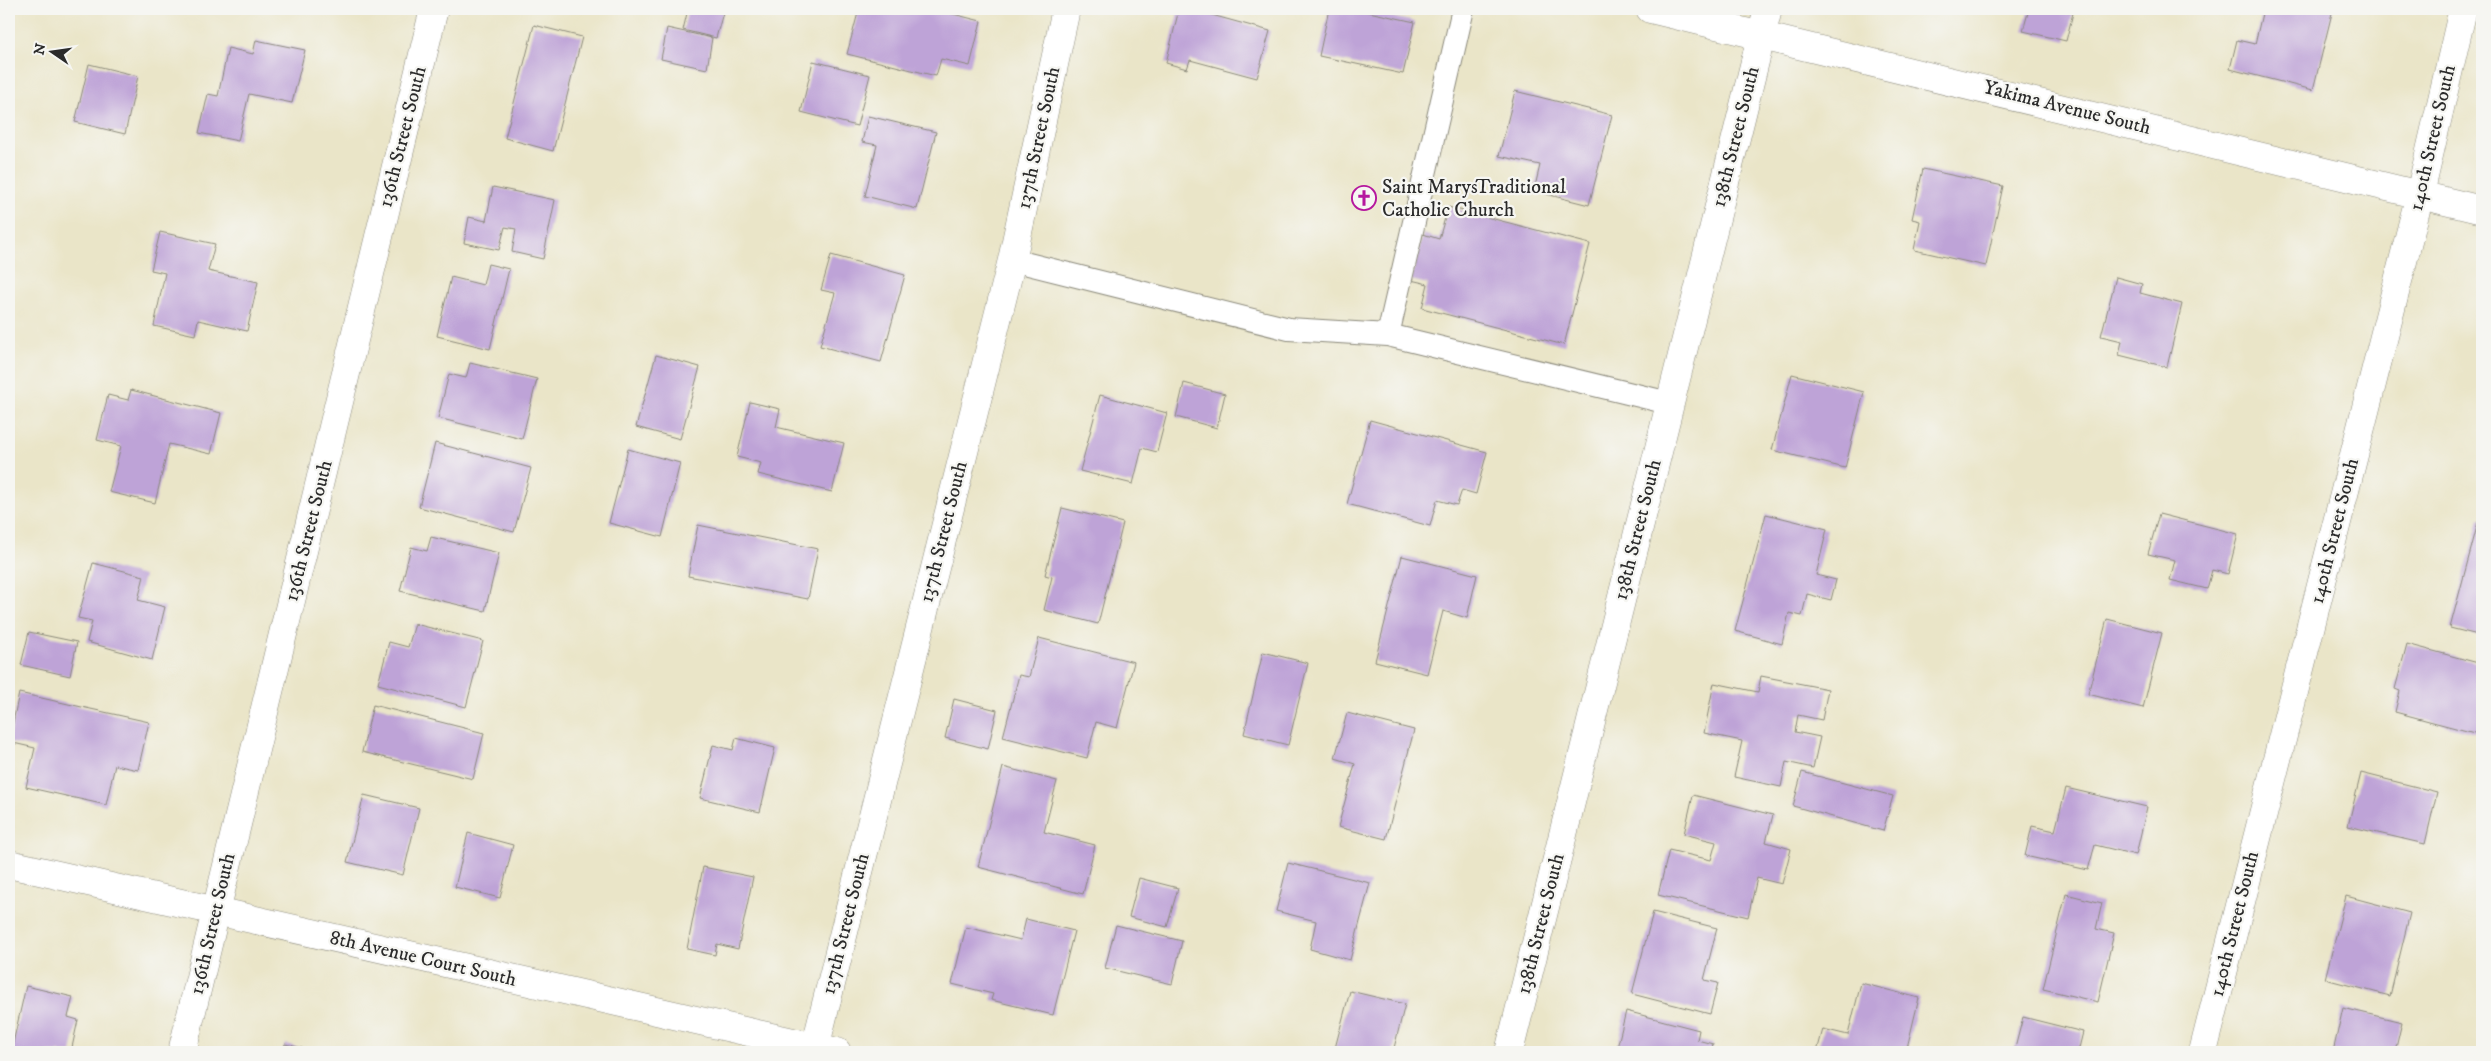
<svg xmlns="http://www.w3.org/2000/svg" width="2491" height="1061" viewBox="0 0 2491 1061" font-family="'IM FELL DW Pica',serif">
<rect width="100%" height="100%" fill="#f6f6f2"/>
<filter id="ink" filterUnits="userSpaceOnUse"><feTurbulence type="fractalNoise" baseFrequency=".02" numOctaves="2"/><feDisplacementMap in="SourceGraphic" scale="10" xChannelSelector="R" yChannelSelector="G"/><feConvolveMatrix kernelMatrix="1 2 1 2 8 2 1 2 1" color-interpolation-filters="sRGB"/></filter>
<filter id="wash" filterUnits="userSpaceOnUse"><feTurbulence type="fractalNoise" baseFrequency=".0096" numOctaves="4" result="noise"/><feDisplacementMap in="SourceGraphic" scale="20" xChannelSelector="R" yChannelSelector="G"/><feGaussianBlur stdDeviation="1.12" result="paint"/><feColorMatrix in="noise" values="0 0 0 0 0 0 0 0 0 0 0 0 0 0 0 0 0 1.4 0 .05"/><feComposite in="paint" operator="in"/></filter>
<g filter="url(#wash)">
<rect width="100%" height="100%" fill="#eae5c8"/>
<g id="blocks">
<path fill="#bea3d7" d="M688 9H724L716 38 683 30Z
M859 9H933L981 21 970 66 941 59 936 76 847 54Z
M1179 9H1190L1270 31 1257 78 1190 60 1187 69 1166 63Z
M1329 9H1355L1415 22 1403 74 1319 56Z
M2029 9H2074L2066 41 2023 31Z
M2263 9H2333L2313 90 2230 69 2237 40 2255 44Z
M534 25 582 37 553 151 505 138Z
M667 28 712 38 707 69 661 59Z
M256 40 305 50 292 103 249 94 238 141 199 133 208 94 218 96 228 48 253 54Z
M813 61 870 75 857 126 801 112Z
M89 64 138 76 125 134 75 122Z
M1515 91 1612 115 1589 205 1534 191 1540 165 1499 156Z
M868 116 936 132 917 209 865 196 877 145 862 142Z
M1923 169 2003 186 1986 266 1914 250 1920 221 1912 219Z
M493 187 555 200 543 259 512 252 516 229 505 227 499 250 464 243 469 217 486 221Z
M1448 207 1590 244 1564 345 1422 308 1428 284 1411 280 1423 234 1439 239Z
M160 232 215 244 208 271 258 282 247 331 198 320 195 335 154 326 165 273 151 270Z
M831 255 905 275 881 362 820 346 835 293 821 290Z
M488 264 509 269 490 349 437 336 451 277 483 285Z
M2116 277 2142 284 2140 293 2182 304 2167 367 2119 355 2122 341 2101 336Z
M656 355 700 367 680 439 636 427Z
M470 363 537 379 522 439 438 418 449 374 466 378Z
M1792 374 1864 392 1845 468 1772 450Z
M1184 383 1225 394 1217 428 1176 417Z
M131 390 221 413 211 454 169 444 155 503 109 492 121 446 97 440 108 395 128 400Z
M1100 395 1167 413 1157 452 1142 448 1133 484 1080 471Z
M750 402 780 409 776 427 844 443 832 492 758 474 761 463 737 457Z
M1370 420 1487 452 1476 494 1462 490 1457 505 1437 500 1430 526 1347 504Z
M435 443 531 468 514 532 419 507Z
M628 449 680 463 662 537 609 523Z
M1062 508 1123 523 1098 624 1044 610 1052 577 1045 575Z
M1766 514 1827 529 1816 575 1836 580 1831 600 1807 594 1802 616 1789 613 1782 644 1735 631Z
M2159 514 2238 534 2228 574 2212 570 2207 589 2170 580 2175 560 2148 554Z
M2479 519 2482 520V636L2450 628Z
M698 525 818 549 808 599 688 576Z
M431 537 499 553 485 611 400 591 411 547 427 551Z
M1402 556 1477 575 1467 618 1443 611 1427 674 1375 661Z
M93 563 144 576 138 600 165 607 152 660 87 642 92 621 78 618Z
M2107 619 2162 633 2143 708 2088 694Z
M415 624 483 641 466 707 378 684 389 642 408 647Z
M29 632 77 642 70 676 21 665Z
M1039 638 1134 662 1117 728 1096 722 1087 758 1003 737 1019 675 1029 677Z
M2407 644 2482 664V735L2395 712 2400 691 2395 689Z
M1263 652 1308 663 1288 745 1244 734Z
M1761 676 1828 689 1822 720 1798 715 1795 732 1820 737 1813 768 1786 762 1781 787 1734 777 1742 741 1704 733 1714 683 1758 692Z
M19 693 149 722 138 770 115 765 106 805 26 787 35 748 9 742Z
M954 699 997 710 988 749 945 738Z
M373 705 484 733 473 779 362 752Z
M1347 713 1414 730 1386 839 1338 827 1355 764 1335 758Z
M736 738 775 748 760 812 700 798 713 745 733 750Z
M1003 767 1057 781 1044 832 1095 845 1083 894 978 867Z
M1802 772 1893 796 1883 831 1793 806Z
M2361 773 2437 792 2425 844 2348 826Z
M2066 788 2147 807 2136 855 2095 845 2088 870 2025 856 2032 826 2055 831Z
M364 795 419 808 403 875 347 862Z
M1693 795 1773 815 1766 842 1791 849 1782 884 1757 878 1748 917 1658 895 1669 850 1711 860 1716 842 1684 834Z
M468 833 513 845 500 898 455 887Z
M1288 863 1370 883 1350 960 1310 949 1316 921 1276 911Z
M703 867 753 877 738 949 717 944 715 955 687 949Z
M1139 878 1178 888 1167 927 1129 917Z
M2066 894 2102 903 2096 929 2114 933 2098 1002 2043 989Z
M2346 896 2410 913 2390 996 2325 979Z
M1653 912 1717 928 1704 980 1718 983 1710 1014 1632 994Z
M1026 919 1074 931 1053 1015 991 1000 993 994 952 984 966 927 1021 940Z
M1116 925 1182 941 1172 984 1105 968Z
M1861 983 1919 998 1906 1052H1817L1823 1029 1848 1035Z
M26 986 73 997 68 1017 78 1020 71 1052H11Z
M1350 991 1405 1004 1393 1052H1334Z
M2343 1008 2402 1022 2395 1052H2333Z
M1626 1011 1699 1030 1697 1040 1713 1044 1711 1052H1616Z
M2023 1017 2083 1032 2078 1052H2014Z
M285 1044 318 1052H283Z"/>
</g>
</g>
<g filter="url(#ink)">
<use href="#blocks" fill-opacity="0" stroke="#8a887a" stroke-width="1"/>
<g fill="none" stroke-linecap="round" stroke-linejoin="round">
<defs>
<path id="service" d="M1012 260 1289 329 1388 335 1669 403
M1388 335 1463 9"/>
<path id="minor" d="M1650 9 2482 210
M9 864 837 1052
M182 1052 434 9
M814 1052 1012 260 1066 9
M2203 1052 2420 194 2463 9"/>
<path id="tertiary" d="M1509 1052 1768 9"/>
</defs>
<use href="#service" stroke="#8a887a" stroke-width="24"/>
<use href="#minor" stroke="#8a887a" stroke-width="29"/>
<use href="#tertiary" stroke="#8a887a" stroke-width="29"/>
<use href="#service" stroke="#fff" stroke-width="22"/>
<use href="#minor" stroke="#fff" stroke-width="28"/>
<use href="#tertiary" stroke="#fff" stroke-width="28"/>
</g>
</g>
<defs>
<symbol id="church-ring" viewBox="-11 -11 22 22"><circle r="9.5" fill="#f6f6f2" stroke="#b5179e" stroke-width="1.5"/><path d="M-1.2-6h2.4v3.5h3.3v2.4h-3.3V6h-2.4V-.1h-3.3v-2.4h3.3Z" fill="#b5179e"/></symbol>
</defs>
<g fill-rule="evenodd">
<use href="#church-ring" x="1350" y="184" width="28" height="28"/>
</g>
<g text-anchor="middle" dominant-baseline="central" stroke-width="4.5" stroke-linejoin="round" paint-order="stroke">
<g font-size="20" fill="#2b2b2b" stroke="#f6f6f2">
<text transform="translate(2067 108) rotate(14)">Yakima Avenue South</text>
<text transform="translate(403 137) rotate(-76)">136th Street South</text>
<text transform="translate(1736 137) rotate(-76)">138th Street South</text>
<text transform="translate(1039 138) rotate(-78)">137th Street South</text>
<text transform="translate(2433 138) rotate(-77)">140th Street South</text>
<text transform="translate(1638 530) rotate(-76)">138th Street South</text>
<text transform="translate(309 531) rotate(-76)">136th Street South</text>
<text transform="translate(2335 531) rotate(-76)">140th Street South</text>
<text transform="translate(944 532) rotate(-76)">137th Street South</text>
<text transform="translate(213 924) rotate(-77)">136th Street South</text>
<text transform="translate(846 924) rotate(-76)">137th Street South</text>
<text transform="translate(1541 924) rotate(-76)">138th Street South</text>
<text transform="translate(2235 924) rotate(-76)">140th Street South</text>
<text transform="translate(423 959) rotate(13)">8th Avenue Court South</text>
</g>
<g font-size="20" fill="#2b2b2b" stroke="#f6f6f2" text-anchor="start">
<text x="1382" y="187">Saint MarysTraditional<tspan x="1382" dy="23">Catholic Church</tspan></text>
</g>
</g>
<rect width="2491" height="1061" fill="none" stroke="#f6f6f2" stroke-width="30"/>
<g transform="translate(52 52) rotate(283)" stroke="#f6f6f2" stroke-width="4" paint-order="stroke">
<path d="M0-4L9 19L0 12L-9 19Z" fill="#2b2b2b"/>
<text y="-8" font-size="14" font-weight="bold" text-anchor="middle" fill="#2b2b2b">N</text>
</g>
</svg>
